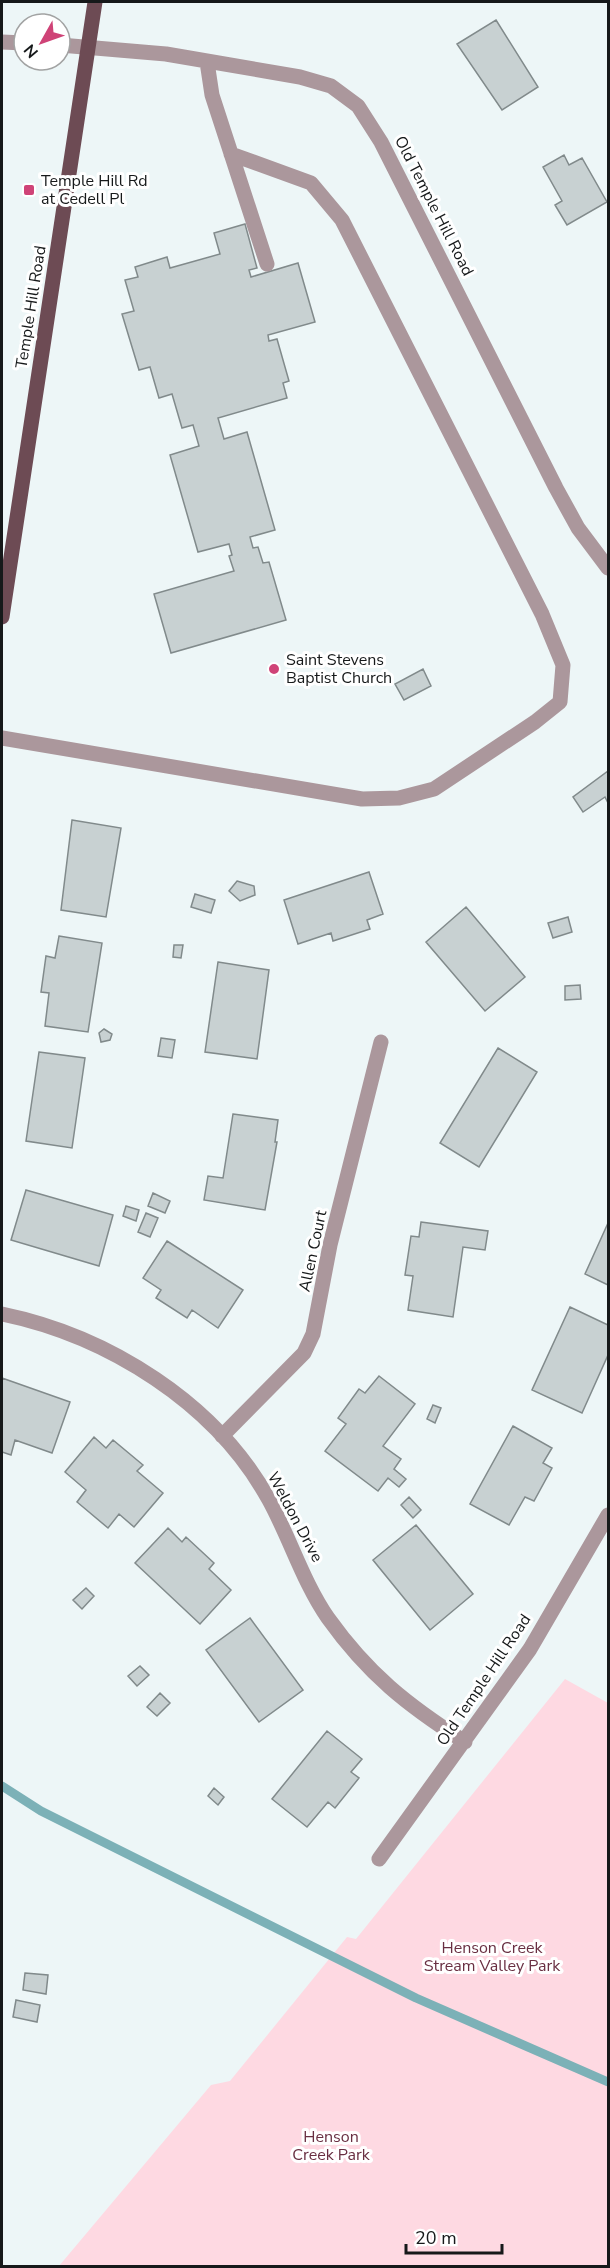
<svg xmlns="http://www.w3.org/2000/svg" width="610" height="2268" viewBox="0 0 610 2268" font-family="'Nunito Sans',sans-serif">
<rect width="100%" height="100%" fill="#edf6f7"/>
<path fill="#fed9e2" d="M565 1679 608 1703V2266H59L211 2085 230 2081 347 1937 356 1939Z"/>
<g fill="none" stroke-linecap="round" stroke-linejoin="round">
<path stroke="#7cb1b7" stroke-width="9" d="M2 1786 41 1811 416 1998 608 2082"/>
</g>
<path fill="#c8d1d2" stroke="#818a8b" stroke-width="1.5" d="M496 20 538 87 502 110 457 44Z
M564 155 569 165 582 158 607 202 567 225 555 205 562 201 543 167Z
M245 224 257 268 249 270 251 277 298 263 315 322 268 335 269 341 277 339 289 381 283 383 287 398 218 418 224 439 247 432 275 530 250 537 253 548 258 547 263 563 269 562 286 620 171 653 154 594 234 571 229 556 232 555 229 544 198 552 170 455 199 446 193 425 182 428 172 394 159 398 150 367 139 370 122 314 134 311 125 280 138 277 135 267 167 257 170 268 220 254 214 233Z
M423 669 431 686 404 700 395 684Z
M608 771V803L605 797 583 812 573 797Z
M72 820 121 828 106 917 61 910Z
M369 872 383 914 367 920 370 929 333 941 331 933 298 944 284 900Z
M237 881 254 886 255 895 240 901 229 891Z
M195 894 215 900 211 913 191 907Z
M466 907 525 977 485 1011 426 942Z
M568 917 572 932 553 938 548 923Z
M59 936 102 943 88 1032 45 1026 49 993 41 992 46 956 55 958Z
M174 945H183L181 958 173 957Z
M218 962 269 970 257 1059 205 1052Z
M580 985 581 999 565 1000V986Z
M104 1029 112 1034 110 1040 101 1042 99 1033Z
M161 1038 175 1040 172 1058 158 1056Z
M498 1048 537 1072 479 1167 440 1143Z
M39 1052 85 1058 72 1148 26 1141Z
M233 1114 278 1120 275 1142H277L265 1210 204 1200 208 1176 223 1178Z
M26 1190 113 1215 99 1266 11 1240Z
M153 1193 170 1201 165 1213 148 1206Z
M126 1206 139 1210 136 1221 123 1216Z
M146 1213 158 1218 150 1237 138 1232Z
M421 1222 488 1231 485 1250 463 1247 453 1317 408 1310 413 1276 405 1275 411 1236 419 1237Z
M608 1223V1285L585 1274Z
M167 1241 243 1290 218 1328 192 1310 187 1318 156 1298 161 1290 143 1278Z
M570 1307 608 1325V1355L582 1413 532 1390Z
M379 1376 415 1404 383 1446 401 1459 394 1469 406 1479 399 1487 388 1478 378 1491 325 1451 346 1424 338 1418 359 1389 365 1393Z
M2 1378 70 1402 52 1453 15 1440 11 1455 2 1452Z
M433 1405 441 1408 435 1423 427 1419Z
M513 1426 552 1448 543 1463 552 1468 534 1501 525 1497 509 1525 470 1504Z
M94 1437 106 1448 113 1440 143 1465 137 1471 163 1493 134 1527 119 1514 108 1528 77 1502 86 1490 65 1472Z
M409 1497 421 1510 413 1518 401 1505Z
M416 1525 473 1594 430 1630 373 1560Z
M168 1528 182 1542 186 1537 214 1563 209 1569 231 1590 200 1624 135 1563Z
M86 1588 94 1596 82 1609 73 1600Z
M250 1618 303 1690 259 1722 206 1650Z
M140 1666 149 1675 137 1686 128 1676Z
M160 1693 170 1703 157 1716 147 1707Z
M327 1731 362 1759 351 1772 359 1778 335 1808 328 1802 307 1827 272 1799Z
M214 1788 224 1797 218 1805 208 1796Z
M25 1973 48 1975 46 1994 23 1990Z
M16 2000 40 2005 37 2022 13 2017Z"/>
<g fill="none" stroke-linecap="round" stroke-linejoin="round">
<path stroke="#ab979c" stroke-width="15" d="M2 42 24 43
M60 45 166 54 300 77 331 86 358 106 381 142 556 488 578 528 608 568
M207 62 212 95 267 264
M2 738 362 799 399 798 434 789 535 722 560 702 563 665 542 614 342 220 311 183 231 154
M2 1314C108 1336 216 1403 269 1500 290 1538 303 1582 328 1618 368 1674 407 1705 465 1742
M222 1436 304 1353 313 1334 330 1245 381 1042
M379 1859 530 1649 608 1515"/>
<path stroke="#6d4b54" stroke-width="15" d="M2 617 95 2"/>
</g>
<g fill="#cf4377" stroke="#fff" stroke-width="2">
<rect x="23" y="184" width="12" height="12" rx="3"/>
<circle cx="274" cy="669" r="6"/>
</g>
<g text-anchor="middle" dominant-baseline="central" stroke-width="6" stroke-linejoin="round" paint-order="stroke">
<g font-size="16" fill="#16191a" stroke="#fff" text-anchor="start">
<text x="41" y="181">Temple Hill Rd<tspan x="41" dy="18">at Cedell Pl</tspan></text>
<text x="286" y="660">Saint Stevens<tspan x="286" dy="18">Baptist Church</tspan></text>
</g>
<g font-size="16" fill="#16191a" stroke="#fff">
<text transform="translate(434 206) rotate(63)">Old Temple Hill Road</text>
<text transform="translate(31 307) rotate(-81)">Temple Hill Road</text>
<text transform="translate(313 1251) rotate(-78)">Allen Court</text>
<text transform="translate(295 1517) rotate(62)">Weldon Drive</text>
<text transform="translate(484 1680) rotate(-56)">Old Temple Hill Road</text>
</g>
<g font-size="16" fill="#692f42" stroke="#fff">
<text x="492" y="1948">Henson Creek<tspan x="492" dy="18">Stream Valley Park</tspan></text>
<text x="331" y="2137">Henson<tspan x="331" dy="18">Creek Park</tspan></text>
</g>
</g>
<rect width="610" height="2268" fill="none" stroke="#16191a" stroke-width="6"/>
<g transform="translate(42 42) rotate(230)"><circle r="28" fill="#ffffff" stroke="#a2a3a3" stroke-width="1.5"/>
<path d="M0-4.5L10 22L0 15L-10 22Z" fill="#cf4377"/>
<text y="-9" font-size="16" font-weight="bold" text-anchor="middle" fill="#16191a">N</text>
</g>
<path d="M406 2244v9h96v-9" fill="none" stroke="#16191a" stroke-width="3"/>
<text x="415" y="2244" font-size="18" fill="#16191a" stroke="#ffffff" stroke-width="4.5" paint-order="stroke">20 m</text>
</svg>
